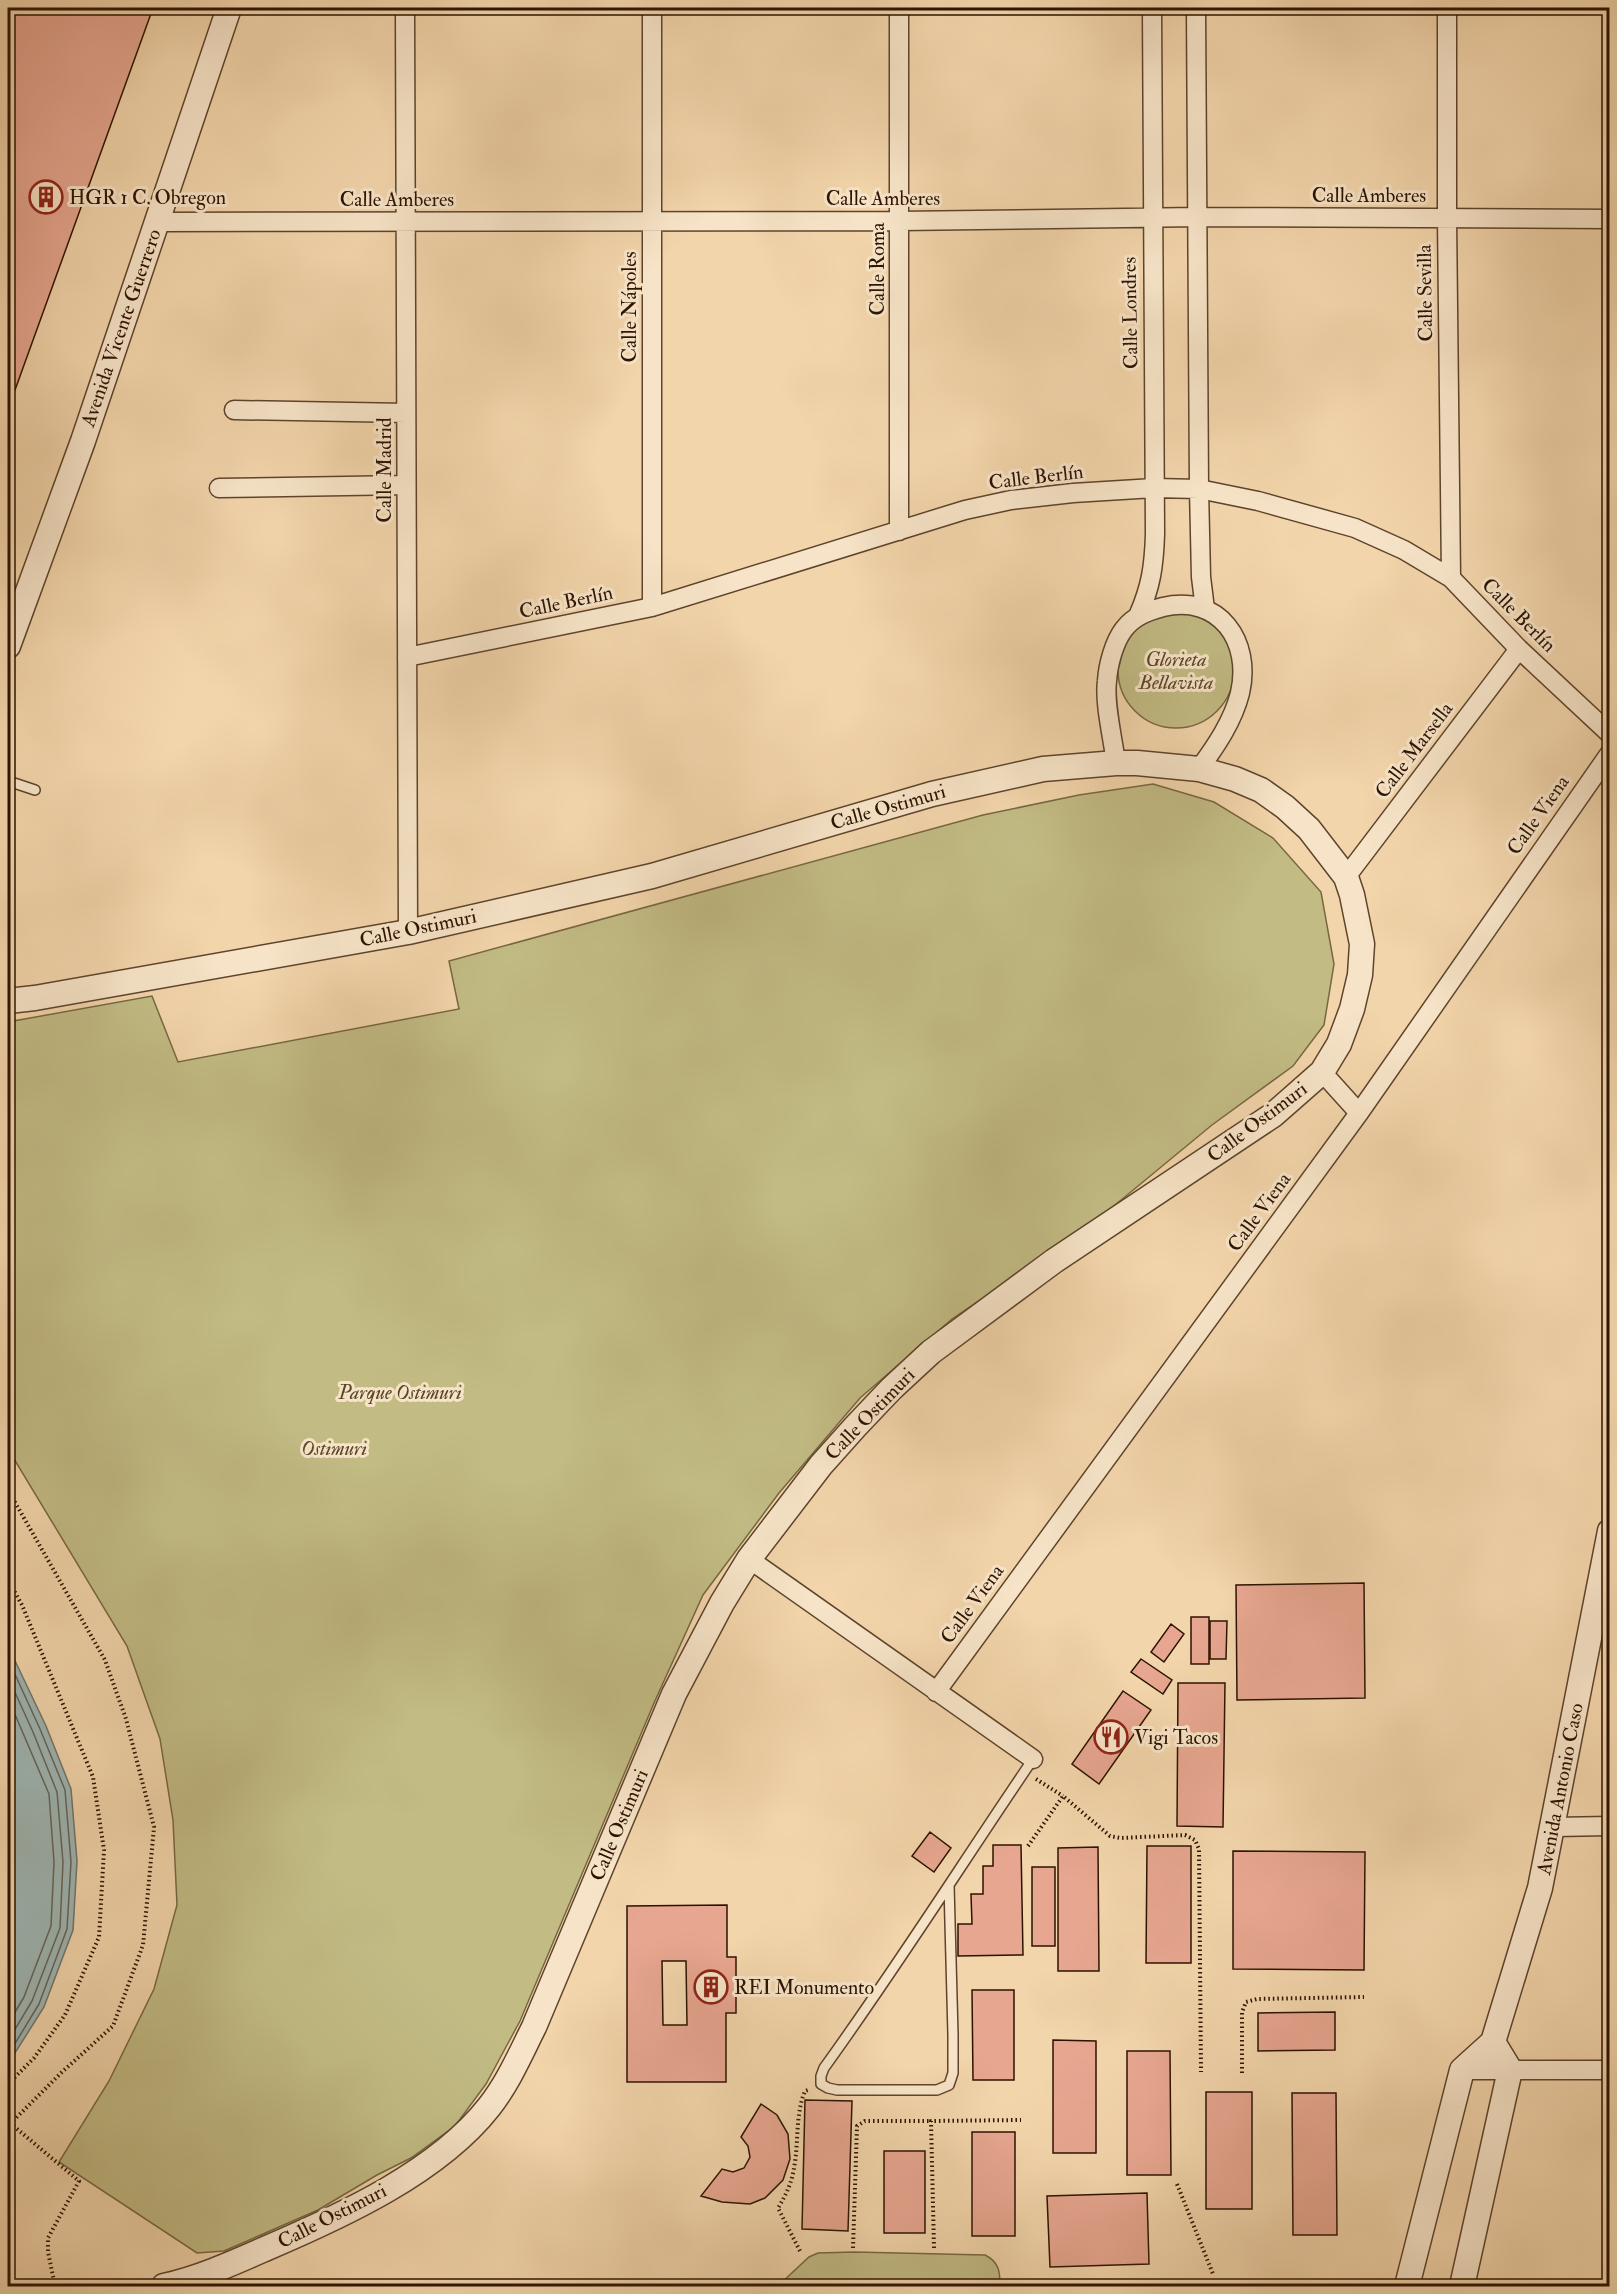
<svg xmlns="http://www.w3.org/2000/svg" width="1617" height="2294" viewBox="0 0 1617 2294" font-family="'IM FELL Double Pica',serif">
<rect width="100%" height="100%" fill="#f3d5ab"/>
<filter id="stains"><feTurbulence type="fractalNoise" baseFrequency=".00333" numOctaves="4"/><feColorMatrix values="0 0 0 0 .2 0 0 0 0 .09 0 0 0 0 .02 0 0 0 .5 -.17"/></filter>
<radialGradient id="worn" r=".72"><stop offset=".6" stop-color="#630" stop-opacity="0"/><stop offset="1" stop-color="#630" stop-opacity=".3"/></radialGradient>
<path fill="#c2bb84" stroke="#776742" stroke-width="1.5" d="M1118 670a58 58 0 1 1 116 0a58 58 0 1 1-116 0Z
M1153 784 1214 802 1273 838 1321 892 1334 964 1324 1025 1293 1066 1212 1125 1092 1224 952 1319 860 1398 779 1493 703 1595 654 1703 520 2021 486 2084 455 2126 411 2158 377 2175 318 2210 224 2251 197 2253 59 2162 109 2081 154 1989 177 1905 173 1820 160 1739 127 1646 8 1449V1022L152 996 178 1062 459 1009 449 961 983 815 1079 795Z
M854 2252 985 2255C999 2262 1000 2271 1000 2286H778L809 2257 818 2253Z"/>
<path fill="#9eb6b3" stroke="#70756c" stroke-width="1.5" d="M8 1646 46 1726 71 1789 77 1861 73 1930 44 2007 8 2064Z"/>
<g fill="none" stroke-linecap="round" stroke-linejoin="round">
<path stroke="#65645a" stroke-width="1.5" d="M8 1659 40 1729 65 1790 71 1862 67 1929 39 2004 8 2055
M8 1677 33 1732 57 1792 63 1862 60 1928 32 2001 8 2041
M8 1698 49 1794 54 1862 51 1926 24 1997 8 2024"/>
</g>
<path fill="#e7a690" stroke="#2c1301" stroke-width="1.5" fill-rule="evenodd" d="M8 8H153L15 390 8 387Z
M1364 1583 1365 1698 1237 1700 1236 1585Z
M1191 1617H1209V1664H1191Z
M1210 1621H1227L1226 1659H1210Z
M1171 1624 1184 1634 1164 1662 1151 1652Z
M1141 1659 1172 1680 1163 1694 1131 1672Z
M1178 1683H1225L1223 1827 1177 1826Z
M1123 1691 1151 1710 1099 1784 1072 1764Z
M930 1832 951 1848 934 1872 912 1856Z
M993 1845H1021L1023 1955 958 1956V1924H972L971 1894H983V1866H993Z
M1147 1846H1191V1963H1146Z
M1098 1847 1099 1971H1058V1848Z
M1233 1851 1365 1852 1364 1970 1233 1969Z
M1032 1867H1055V1946H1032Z
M727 1905V1957H736V2013H726V2082H627V1906ZM662 1961H686L687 2025H663Z
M972 1990H1014V2080H973Z
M1335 2012V2050L1258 2051V2013Z
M1053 2040 1096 2041V2153H1053Z
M1127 2051H1170L1171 2175H1127Z
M1206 2092H1252V2209H1206Z
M1292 2093H1336L1337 2235H1293Z
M805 2100 852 2101 848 2231 802 2229Z
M761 2104 777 2115 788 2134 790 2159 783 2180 765 2198 750 2204 722 2202 701 2196 722 2169 733 2172 744 2168 750 2157 748 2146 741 2137Z
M972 2132H1015V2236H972Z
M884 2151H925V2233H884Z
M1147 2193 1149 2264 1050 2267 1047 2196Z
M1017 2283H1055V2286H1017Z"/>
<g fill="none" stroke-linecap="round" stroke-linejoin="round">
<defs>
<path id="service" d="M8 781 35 790
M949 1885 953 2035V2073L949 2085 937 2090H837L828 2088 821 2084V2076L824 2068C897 1967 963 1862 1033 1759"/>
<path id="minor" d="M405 8 408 932
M652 8V607
M1196 8 1199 489 1201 577 1205 609
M1447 8V218L1451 578
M157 222 900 221 1198 217 1610 219
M234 410 406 413
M219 488 406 485
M899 531V8
M1138 616C1151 587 1154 566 1155 534L1152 8
M407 657 652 607 965 510 1011 500 1073 493 1154 488 1199 489 1258 501 1355 528 1404 550 1451 578 1519 649 1610 734
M1116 763C1113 739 1104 703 1107 681 1108 665 1114 642 1124 629 1134 616 1148 611 1163 607 1219 594 1252 641 1240 693 1233 721 1216 746 1199 769
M1346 877 1519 649
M1322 1072 1359 1113
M749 1559 1033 1759
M936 1692 1359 1113 1610 753
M1554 1827 1610 1826
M1462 2070H1610"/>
<path id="tertiary" d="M8 646 83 441 229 8
M8 1001 35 998 408 932 652 876 932 794 1043 769 1116 763H1137L1199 769 1235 779 1261 790 1285 807 1309 829 1346 877 1352 895 1362 944 1360 975 1352 1009 1339 1044 1322 1072 1273 1115 1054 1261 931 1352 891 1389 855 1427 821 1465 749 1559 722 1603 674 1694 534 2027C520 2055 508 2083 489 2107 438 2172 342 2216 267 2248 233 2263 200 2278 164 2286
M1407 2286 1462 2070 1493 2042 1540 1888 1610 1531
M1462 2286 1510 2070 1493 2042"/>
</defs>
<use href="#service" stroke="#5e442c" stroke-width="12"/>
<use href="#minor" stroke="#5e442c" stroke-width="21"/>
<use href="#tertiary" stroke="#5e442c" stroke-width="27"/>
<path stroke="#2c1301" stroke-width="4" stroke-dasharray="1.5 3" stroke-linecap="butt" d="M8 1490 105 1660 126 1719 154 1827 143 1945 113 2026 62 2072 8 2126
M8 1580 22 1605 93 1777 104 1850 99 1937 65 2015 34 2058 8 2084
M1036 1779 1063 1796
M1028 1846 1063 1796 1110 1836 1120 1838 1185 1835 1195 1840 1199 1849 1201 2072
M1242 2073V2012L1246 2002 1257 1999 1364 1997
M10 2123 79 2181 48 2238V2252L55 2286
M1177 2184 1213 2274
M853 2248 857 2126 865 2121H931
M934 2248 931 2121 1021 2120
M800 2251 778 2208C786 2195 792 2182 794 2168 799 2142 795 2115 805 2091L808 2090"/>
<use href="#service" stroke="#f7e4c8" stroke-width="9"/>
<use href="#minor" stroke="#f7e4c8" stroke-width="18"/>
<use href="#tertiary" stroke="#f7e4c8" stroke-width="24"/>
</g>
<defs>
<symbol id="building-ring" viewBox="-11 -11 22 22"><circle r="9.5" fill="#f7e4c8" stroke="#8f2418" stroke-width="1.5"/><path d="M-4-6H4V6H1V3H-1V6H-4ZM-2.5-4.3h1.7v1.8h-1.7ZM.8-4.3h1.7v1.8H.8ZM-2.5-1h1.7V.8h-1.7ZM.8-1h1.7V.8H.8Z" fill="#8f2418"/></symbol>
<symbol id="restaurant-ring" viewBox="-11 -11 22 22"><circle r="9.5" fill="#f7e4c8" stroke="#8f2418" stroke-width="1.5"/><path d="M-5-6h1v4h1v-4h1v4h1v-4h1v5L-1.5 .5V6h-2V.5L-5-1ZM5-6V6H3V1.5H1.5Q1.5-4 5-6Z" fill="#8f2418"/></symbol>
</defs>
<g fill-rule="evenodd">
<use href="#building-ring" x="27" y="178" width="38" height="38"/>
<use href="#restaurant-ring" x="1092" y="1718" width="38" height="38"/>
<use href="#building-ring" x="692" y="1968" width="38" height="38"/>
</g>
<g text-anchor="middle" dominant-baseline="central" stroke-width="6" stroke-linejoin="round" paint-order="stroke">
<g font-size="20" fill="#2c1301" stroke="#f7e4c8">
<text x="1369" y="195">Calle Amberes</text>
<text x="883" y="198">Calle Amberes</text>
<text x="397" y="199">Calle Amberes</text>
<text transform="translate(877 269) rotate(-90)">Calle Roma</text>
<text transform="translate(1425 293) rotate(-91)">Calle Sevilla</text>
<text transform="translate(629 307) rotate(-90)">Calle Nápoles</text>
<text transform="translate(1130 313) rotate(-91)">Calle Londres</text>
<text transform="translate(121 328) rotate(-71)">Avenida Vicente Guerrero</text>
<text transform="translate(384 470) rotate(-90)">Calle Madrid</text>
<text transform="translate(1036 477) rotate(-7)">Calle Berlín</text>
<text transform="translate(566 602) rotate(-12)">Calle Berlín</text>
<text transform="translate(1519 615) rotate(45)">Calle Berlín</text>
<text transform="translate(1414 750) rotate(-53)">Calle Marsella</text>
<text transform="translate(888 807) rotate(-16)">Calle Ostimuri</text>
<text transform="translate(1538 815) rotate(-55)">Calle Viena</text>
<text transform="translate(418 928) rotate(-12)">Calle Ostimuri</text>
<text transform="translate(1257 1122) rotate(-37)">Calle Ostimuri</text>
<text transform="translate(1259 1212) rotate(-54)">Calle Viena</text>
<text transform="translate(870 1414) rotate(-46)">Calle Ostimuri</text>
<text transform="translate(972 1604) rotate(-54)">Calle Viena</text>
<text transform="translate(1560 1789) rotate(-79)">Avenida Antonio Caso</text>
<text transform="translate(619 1825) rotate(-67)">Calle Ostimuri</text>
<text transform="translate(332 2216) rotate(-27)">Calle Ostimuri</text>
</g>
<g font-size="20" fill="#2c1301" stroke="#f7e4c8" text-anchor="start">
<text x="69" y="197">HGR 1 C. Obregon</text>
<text x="1134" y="1737">Vigi Tacos</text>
<text x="734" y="1987">REI Monumento</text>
</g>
<g font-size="20" font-style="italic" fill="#594528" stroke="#f7e4c8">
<text x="1176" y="659">Glorieta<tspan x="1176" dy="23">Bellavista</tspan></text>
<text x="400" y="1392">Parque Ostimuri</text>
<text x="334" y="1448">Ostimuri</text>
</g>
</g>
<rect width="1617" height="2294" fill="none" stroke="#f3d5ab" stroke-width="30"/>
<rect x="9" y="9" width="1599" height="2276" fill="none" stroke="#2c1301" stroke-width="3"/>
<rect x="15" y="15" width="1587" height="2264" fill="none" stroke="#2c1301" stroke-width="1.5"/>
<rect width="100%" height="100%" filter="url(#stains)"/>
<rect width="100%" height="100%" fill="url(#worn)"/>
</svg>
